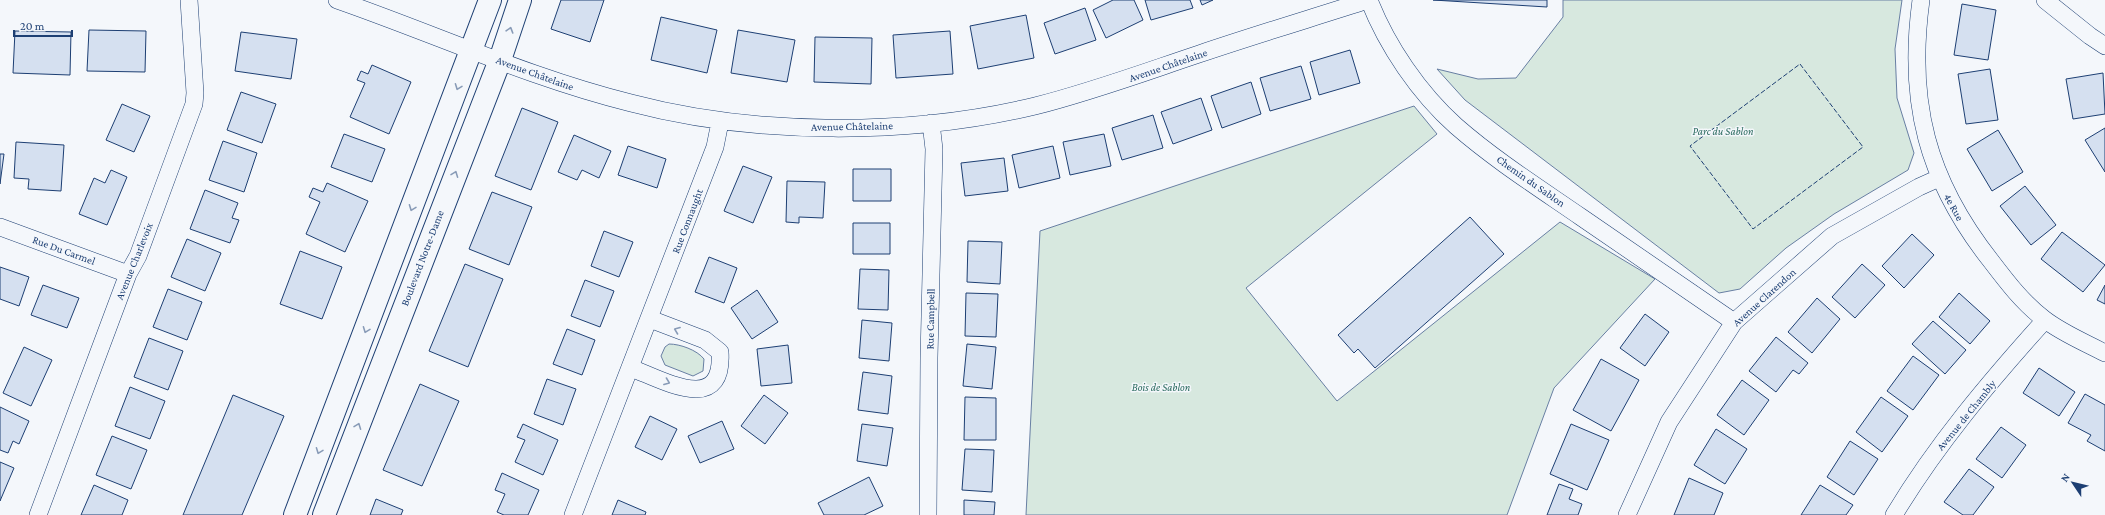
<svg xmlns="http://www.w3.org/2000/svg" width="2105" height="515" viewBox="0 0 2105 515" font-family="'Crimson Pro',serif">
<rect width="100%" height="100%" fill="#f4f7fb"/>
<path fill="#d7e8df" stroke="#687fa3" d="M1563 0H1902L1895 49 1897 98 1914 153 1908 170 1834 214 1786 248 1740 289 1719 293 1465 100 1437 69 1478 79 1516 78 1563 17Z
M1414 106 1437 134 1246 288 1337 401 1560 222 1655 279 1554 388 1507 515H1026L1040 231Z
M669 344C680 344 697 350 704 359L703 371 693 376 665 365 661 356 665 347Z"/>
<path fill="#d5e0f0" stroke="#1d3f73" d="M561 0H604L590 42 551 29Z
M1113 0H1134L1143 20 1106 38 1093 10Z
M1145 0H1190L1193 8 1151 20Z
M1200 0H1213L1202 5Z
M1433 0H1547V7Z
M1962 4 1996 10 1988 60 1954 55Z
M1085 8 1096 40 1055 54 1044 23Z
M1026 15 1034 58 978 69 970 26Z
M661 17 717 30 707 73 651 60Z
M89 30 146 31 145 72 87 71Z
M738 30 795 40 787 82 731 73Z
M15 31 71 32 70 75 13 73Z
M950 31 953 74 896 78 893 35Z
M241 32 297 39 291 79 235 71Z
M815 37 872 38 871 84 814 82Z
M1350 50 1360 83 1319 95 1310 62Z
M372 65 411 82 389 134 350 117 365 83 357 80 361 71 368 74Z
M1301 66 1311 99 1270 111 1260 78Z
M1990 69 1998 120 1966 124 1958 74Z
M2103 73 2105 114 2073 119 2066 79Z
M1251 82 1261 114 1222 128 1211 96Z
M241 92 276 104 262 143 227 130Z
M1201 98 1212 130 1173 144 1161 112Z
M122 104 150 116 134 152 106 140Z
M522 108 558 122 531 190 495 176Z
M1153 115 1163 148 1122 160 1112 128Z
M2105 128V172L2085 140Z
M1998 130 2023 172 1992 191 1967 149Z
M344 134 385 149 372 182 331 167Z
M1104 134 1111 166 1070 175 1063 142Z
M574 135 611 151 599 178 582 170 577 180 558 172Z
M223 141 257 153 244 192 209 180Z
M16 142 64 145 61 191 28 189 29 179 14 178Z
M628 146 666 159 657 188 618 175Z
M1053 146 1060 178 1019 188 1012 155Z
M0 154H4L0 184Z
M1004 158 1008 191 965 196 961 163Z
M743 166 772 177 753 223 724 211Z
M853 169H891V201H853Z
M111 170 127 177 107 225 79 214 94 178 105 183Z
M787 181 825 182 823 218 799 217V223L786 222Z
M327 183 368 201 345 252 306 234 320 202 309 197 313 188 323 192Z
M2025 186 2056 225 2031 245 2000 206Z
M205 190 238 203 232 218 239 220 230 243 190 229Z
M492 192 532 207 509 265 469 249Z
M1470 217 1504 254 1375 368 1358 349 1354 353 1338 335Z
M853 223H890V254H853Z
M604 231 633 242 619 277 591 266Z
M2062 232 2105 265 2083 292 2041 259Z
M1912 234 1934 255 1904 288 1882 266Z
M187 239 221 253 205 291 171 277Z
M968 241 1002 242 1000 284 967 282Z
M300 251 342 267 322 319 280 304Z
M709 257 737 268 724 303 695 292Z
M465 264 503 279 468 367 429 351Z
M1862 264 1885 285 1855 318 1832 297Z
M0 267 29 277 19 306 0 299Z
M860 269 889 270 888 310 858 309Z
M585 280 614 291 600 327 571 316Z
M43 285 79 298 67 328 31 315Z
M2105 285V304L2097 300Z
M168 289 202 302 187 340 153 327Z
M757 290 778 322 752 339 731 308Z
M966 293 998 294 996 337 965 336Z
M1959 293 1990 321 1970 344 1939 317Z
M1817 298 1840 319 1812 353 1788 332Z
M1645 314 1669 332 1645 366 1620 348Z
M862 320 892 323 889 361 859 358Z
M1933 321 1966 350 1945 374 1912 344Z
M567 329 595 340 582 375 553 364Z
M1776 337 1808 363 1799 374 1793 370 1776 392 1749 371Z
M149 338 183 351 168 390 134 377Z
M967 344 996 347 992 389 963 386Z
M788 345 792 383 761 386 757 349Z
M24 347 52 360 31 406 3 393Z
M1913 356 1939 375 1913 410 1887 391Z
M1601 359 1639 380 1611 431 1573 410Z
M2039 368 2075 392 2059 416 2023 393Z
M863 372 892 376 888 414 858 410Z
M547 379 576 389 563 425 534 414Z
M1742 380 1769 400 1744 435 1717 415Z
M420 384 459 401 422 486 383 470Z
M130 387 165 401 150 439 115 426Z
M2085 394 2105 405V451L2087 441 2091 435 2068 423Z
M233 395 284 416 242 515H183Z
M764 395 788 413 765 444 741 426Z
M965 397 996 398V440H964Z
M1881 397 1908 416 1882 452 1856 432Z
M0 407 29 421 19 444 13 441 8 453 0 450Z
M650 416 677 429 662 460 635 447Z
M722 421 734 449 700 463 688 436Z
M523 424 558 440 543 475 515 462 525 440 517 437Z
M862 424 893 428 887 466 857 461Z
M1571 424 1609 440 1587 490 1550 474Z
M2001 427 2026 445 2002 478 1976 459Z
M1716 429 1747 449 1725 484 1694 465Z
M112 436 147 450 131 489 96 475Z
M1850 441 1878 459 1854 495 1827 477Z
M965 449 994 450 992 492 962 490Z
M0 462 14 468 0 501Z
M1969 469 1994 487 1973 515H1963L1944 502Z
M502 473 539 490 528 515H504L497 512 505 494 495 490Z
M869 477 883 506 864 515H824L818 503Z
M1689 478 1723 493 1714 515H1674Z
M1559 484 1573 489 1569 499 1582 504 1578 515H1547Z
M94 485 128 500 122 515H81Z
M1820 485 1853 505 1846 515H1801Z
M376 499 403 510 401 515H370Z
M618 500 646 512 645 515H612Z
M964 500 995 502 994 515H964Z"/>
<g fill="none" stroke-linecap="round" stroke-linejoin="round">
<defs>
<path id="street" d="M337 0C435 34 530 78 631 103 756 136 910 136 1035 106 1091 92 1145 72 1199 54 1255 35 1312 18 1368 0
M1369 0C1387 46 1419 93 1456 126 1495 160 1539 188 1581 217 1632 252 1683 287 1734 322
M1921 0C1907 102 1927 180 1991 261 2007 282 2023 303 2044 319 2062 333 2084 342 2105 353
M2045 0 2090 36 2105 46
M0 227 128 274
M631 368C663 380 724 416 720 352L705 340 650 319
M38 515 128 274 138 256 194 104 195 93 189 0
M573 515 715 147 720 122
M928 515 929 358 934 149 931 123
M1627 515 1669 422 1734 322 1832 236 1919 187 1939 178
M1894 515C1936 445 1990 381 2045 320"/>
<path id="secondary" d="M295 515 490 0
M324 515 500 60 520 0"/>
</defs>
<use href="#street" stroke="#1d3f73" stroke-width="18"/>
<use href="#secondary" stroke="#1d3f73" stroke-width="24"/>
<use href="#street" stroke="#f4f7fb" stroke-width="17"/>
<use href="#secondary" stroke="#f4f7fb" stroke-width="22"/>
<path stroke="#1d3f73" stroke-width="1" stroke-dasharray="5 2" stroke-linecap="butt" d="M1800 64 1863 147 1753 229 1690 146Z"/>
</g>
<defs><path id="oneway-chevron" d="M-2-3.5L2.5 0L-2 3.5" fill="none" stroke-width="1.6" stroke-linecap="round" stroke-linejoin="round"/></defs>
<g stroke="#889bb7">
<use href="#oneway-chevron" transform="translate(510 30) rotate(-73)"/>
<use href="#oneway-chevron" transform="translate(458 87) rotate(111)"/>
<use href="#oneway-chevron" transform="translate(455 174) rotate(-69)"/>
<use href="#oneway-chevron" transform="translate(412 208) rotate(111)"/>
<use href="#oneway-chevron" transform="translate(366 330) rotate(111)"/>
<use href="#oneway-chevron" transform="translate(677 330) rotate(-159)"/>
<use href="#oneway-chevron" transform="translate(667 382) rotate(21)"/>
<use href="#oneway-chevron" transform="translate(358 426) rotate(-69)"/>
<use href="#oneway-chevron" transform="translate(319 451) rotate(111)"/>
</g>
<g text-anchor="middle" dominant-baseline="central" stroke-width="3" stroke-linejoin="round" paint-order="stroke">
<g font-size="11" fill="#1d3f73" stroke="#f4f7fb">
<text transform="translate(1168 65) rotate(-19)">Avenue Châtelaine</text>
<text transform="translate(535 73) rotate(20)">Avenue Châtelaine</text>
<text transform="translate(852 126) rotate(-1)">Avenue Châtelaine</text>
<text transform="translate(1531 181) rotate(35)">Chemin du Sablon</text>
<text transform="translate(1954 207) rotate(61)">4e Rue</text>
<text transform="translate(687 221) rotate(-69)">Rue Connaught</text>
<text transform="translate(64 250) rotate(20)">Rue Du Carmel</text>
<text transform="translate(422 258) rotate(-69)">Boulevard Notre-Dame</text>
<text transform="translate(134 261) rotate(-68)">Avenue Charlevoix</text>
<text transform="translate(1764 297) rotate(-42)">Avenue Clarendon</text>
<text transform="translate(930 319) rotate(-89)">Rue Campbell</text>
<text transform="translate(1966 415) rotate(-51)">Avenue de Chambly</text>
</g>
<g font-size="11" font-style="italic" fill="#2c6c60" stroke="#f4f7fb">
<text x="1723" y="131">Parc du Sablon</text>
<text x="1161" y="387">Bois de Sablon</text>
</g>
</g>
<g transform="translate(2073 483) rotate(305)" stroke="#f4f7fb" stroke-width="3" paint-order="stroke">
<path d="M0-3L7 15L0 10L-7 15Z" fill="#1d3f73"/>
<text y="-6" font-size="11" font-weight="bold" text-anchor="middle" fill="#1d3f73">N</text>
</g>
<path d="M14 30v6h58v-6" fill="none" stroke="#1d3f73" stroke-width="2"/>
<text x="20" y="30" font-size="12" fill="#1d3f73" stroke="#f4f7fb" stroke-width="3" paint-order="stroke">20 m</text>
</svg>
